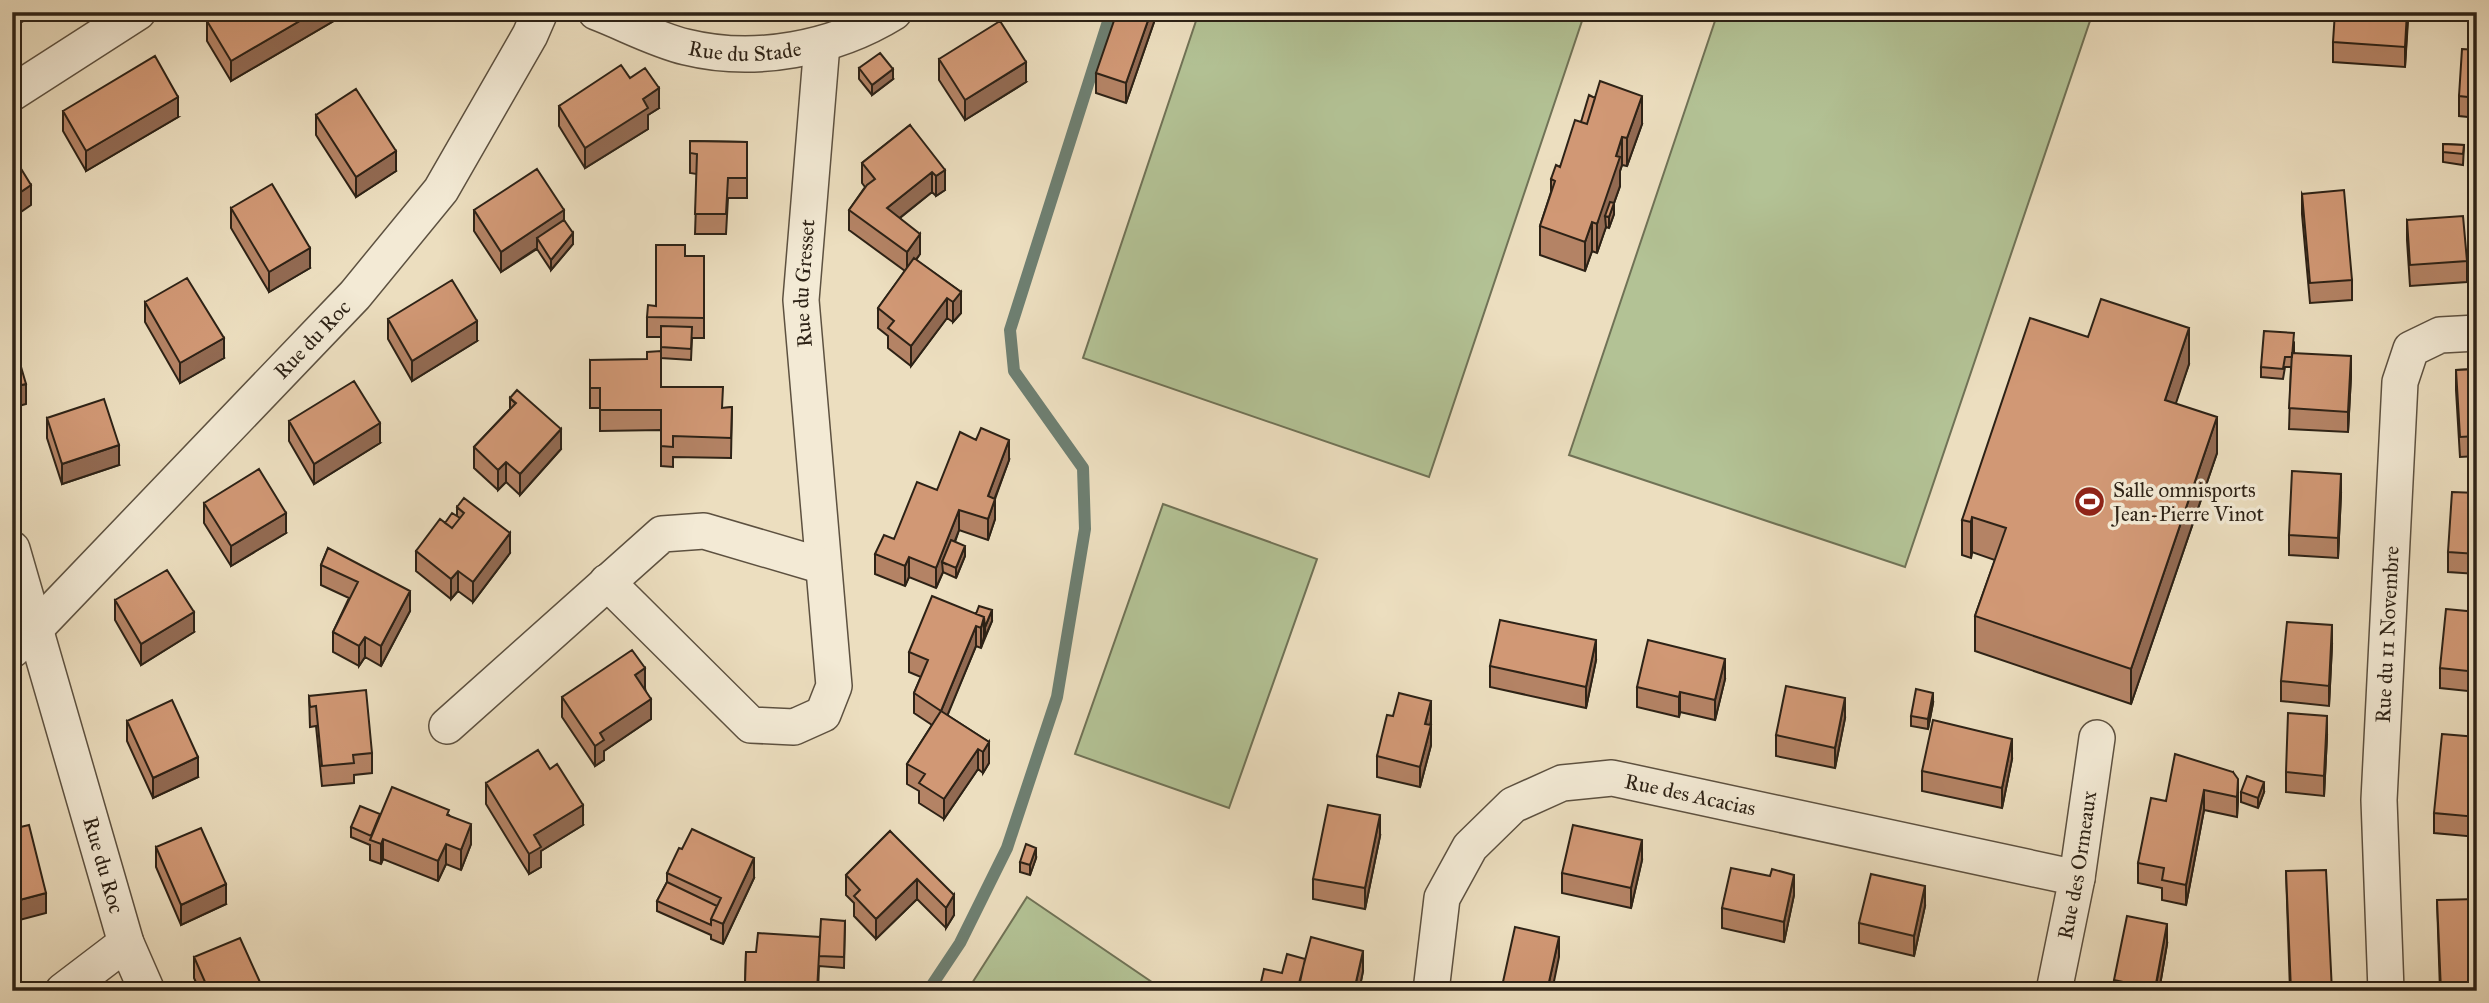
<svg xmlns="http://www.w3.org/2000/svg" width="2489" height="1003" viewBox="0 0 2489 1003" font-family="'IM FELL Great Primer',serif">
<rect width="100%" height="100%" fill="#ecdebf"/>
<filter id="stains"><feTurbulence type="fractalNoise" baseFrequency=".00286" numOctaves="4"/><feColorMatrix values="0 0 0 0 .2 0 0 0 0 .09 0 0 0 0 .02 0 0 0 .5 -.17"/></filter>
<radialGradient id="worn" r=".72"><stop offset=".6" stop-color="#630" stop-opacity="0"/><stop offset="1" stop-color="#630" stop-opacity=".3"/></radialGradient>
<path fill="#b3c295" stroke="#707256" stroke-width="2" d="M1199 12H1585L1429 477 1083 358Z
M1718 12H2093L1905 567 1569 455Z
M1163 504 1317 559 1229 808 1075 754Z
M1027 897 1165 991H967Z"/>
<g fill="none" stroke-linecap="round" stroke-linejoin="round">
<path stroke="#6e7f71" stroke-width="12" d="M928 991 960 943 1007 848 1057 697 1085 529 1083 468 1014 371 1010 330 1111 12"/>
<defs>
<g id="street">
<path id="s1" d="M596 12C625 23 656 40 686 47 755 64 834 49 894 12"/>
<path d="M12 93 138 12"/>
<path id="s2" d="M12 549 126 943 147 991"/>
<path id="s3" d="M607 582 751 725 794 727 823 714 834 686 801 300 822 44"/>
<path id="s4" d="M12 650 35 629 355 295 441 190 530 35 540 12"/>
<path d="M447 726 662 534 704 531 823 566"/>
<path d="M63 991 126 943"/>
<path id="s5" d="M1431 991 1442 898 1470 847 1513 805 1562 783 1612 778 2077 878"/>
<path id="s6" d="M2054 991 2077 878 2097 738"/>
<path id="s7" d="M2386 991 2379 800 2400 382 2411 349 2440 335 2477 333"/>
</g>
</defs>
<use href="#street" stroke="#5d5140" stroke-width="38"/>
<use href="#street" stroke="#f3ead5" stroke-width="35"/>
</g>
<path fill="#b48365" stroke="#2d2216" stroke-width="2" d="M222 12H349L231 81 207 41V21Z
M1154 12V22L1126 103 1096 93V73Z
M2408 12 2405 67 2333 62V42Z
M2477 50V118L2459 116V96Z
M939 59 1026 82 965 120 939 80Z
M859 68 893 79 872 95 859 79Z
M630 78 659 108 648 115V129L585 168 559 126V106Z
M63 111 178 117 86 171 63 131Z
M316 115 396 171 356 197 316 135Z
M1581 122 1642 124 1627 166 1622 165 1620 171V186L1614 203V214L1609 228 1606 227 1597 253 1592 251 1585 271 1540 255V226L1551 192V179L1560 167Z
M910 125 945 190 936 196 932 192 900 218 920 254 916 260 961 292V313L953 322 947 318 911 366 888 348V336L878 328V308L905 271 849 230V210L865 187 862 183V163Z
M690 141 747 142V198H728L726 234H695L697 174 690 173Z
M2469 142H2477V173H2469Z
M2443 144 2464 145 2463 165 2443 162Z
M2302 194 2352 280V300L2310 303 2302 214Z
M231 208 310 268 269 292 231 228Z
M474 210 564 220 573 244 551 270 537 249 501 272 474 231Z
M2407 220 2467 261V282L2410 286 2407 240Z
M685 256H704V338H692L691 360 661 358V337H647V317L656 306Z
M145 302 224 358 180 383 145 322Z
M388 319 477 341 412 381 388 339Z
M2088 337 2189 364 2175 404 2217 453 2131 704 1975 651V616L1995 560 1972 552 1971 558 1962 555V520Z
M2294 343V353L2351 376 2348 432 2289 429 2291 367H2285L2283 379 2261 377V367Z
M590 360 661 387 723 408 732 407 731 458 673 457V467L661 466V430L600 431V408H590Z
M2477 369V456L2460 457 2456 390V370Z
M510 398 561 449 520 495 506 482 498 490 474 468V447L510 409Z
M47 418 119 465 62 484 47 438Z
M289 421 380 443 314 484 289 441Z
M1009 460 995 499V519L988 540 959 530 955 542 965 556 956 578 943 572 936 588 909 577 905 586 875 574V554L894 539 937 490Z
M2477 493V574L2448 572V552Z
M2341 494 2338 558 2289 555V535Z
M204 503 286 533 231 566 204 523Z
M457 507 510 553 473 602 458 591 451 599 416 571V551L445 523 457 516Z
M328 548 410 611 381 666 365 657 359 666 333 652V632L349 598 321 585V565Z
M115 600 194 632 141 665 115 620Z
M2477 612V692L2440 688V668Z
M976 614 992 621 981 648 976 646 947 715 989 742V763L983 773 978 769 944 819 919 803V791L907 784V764L932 725 914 713V693L921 677 909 672V652Z
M2332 645 2329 706 2281 701V681Z
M1596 660 1586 708 1490 687V666Z
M1725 679 1715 720 1680 712 1679 717 1637 707V687Z
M645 688 651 719 604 751V760L595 766 562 717V697Z
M309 696 372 753V773L354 775V783L322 786 316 726 310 727Z
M1933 703 1928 729 1911 726V716Z
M1393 716 1431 721V745L1420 787 1377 777V756Z
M1845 718 1835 768 1776 756V735Z
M127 721 198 777 153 798 127 741Z
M2327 736 2324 796 2286 792V772Z
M2477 737V837L2434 833V813Z
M2012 759 2002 808 1922 791V771Z
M2233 772 2238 799 2237 817 2204 810 2186 905 2162 900V888L2138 883V863L2166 801Z
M486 783 583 825 541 851V867L529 874 486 804Z
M2241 792H2264L2258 808 2241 802Z
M380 814 449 815 471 844 461 870 446 864 438 881 383 859 381 864 370 860V845L351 837V827Z
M890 831 954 915 946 928 917 899 876 939 854 916V903L846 895V875Z
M1380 836 1365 909 1313 899V879Z
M156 847 226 904 181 925 156 867Z
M1036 858 1030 875 1020 872V862Z
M1642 860 1631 908 1562 893V873Z
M2286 871 2332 991H2290Z
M667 873 754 878 723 944 711 939V935L657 911V901L667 882Z
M1770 876 1794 895 1784 942 1722 928V908Z
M2437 900 2477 991H2440Z
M1925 906 1914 956 1859 943V923Z
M845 921 844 968 819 966 818 991H745L746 952H756L820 937Z
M2167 944 2159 991H2114V980Z
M194 957 264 991H200L194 978Z
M1305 959 1363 971 1359 991H1259L1282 973Z"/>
<path fill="#926a52" stroke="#2d2216" stroke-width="2" d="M12 12H38L12 28Z
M315 12H349L231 81V61Z
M1151 12H1154V22L1126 103V83Z
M2407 12 2408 21 2405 67V47Z
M1026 62V82L965 120V100Z
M893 69V79L872 95V85Z
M659 88V108L648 115V129L585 168V148L643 99Z
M1642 96V124L1627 166V138Z
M178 97V117L86 171V151Z
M1622 137V165L1620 171V186L1609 217 1605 216 1606 227 1597 253V224L1616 156Z
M396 151V171L356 197V177Z
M945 170V190L936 196V176Z
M932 172V192L887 228V208Z
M31 185V205L12 218V198Z
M1614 203V214L1609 228V217Z
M564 210V231L537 238V248L501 272V252Z
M20 219V239L12 244V224Z
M1592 222V251L1585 271V242Z
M573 233V244L551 270V260Z
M920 234V254L907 272V252Z
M310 248V268L269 292V272Z
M961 292V313L953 322V302Z
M947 298V318L911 366V346Z
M477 321V341L412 381V361Z
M2189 328V364L2165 436V400Z
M224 338V358L180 383V363Z
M2351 356V376L2348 432V412Z
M26 384V404L12 408V387Z
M2217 417V453L2131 704V669Z
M380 423V443L314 484V464Z
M561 429V449L520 495V474Z
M1009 440V460L988 516V496Z
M119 445V465L62 484V464Z
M506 462V482L498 490V470Z
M2341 474V494L2338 558V538Z
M995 499V519L988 540V519Z
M959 510V530L946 564 942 562 943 572 936 588V568Z
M286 513V533L231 566V546Z
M1972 517V552L1971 558V522Z
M510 533V553L473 602V582Z
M965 546V556L956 578V568Z
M909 557V577L905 586V566Z
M458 571V591L451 599V579Z
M410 591V611L381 666V646Z
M992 610V621L985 637V627Z
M194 612V632L141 665V644Z
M984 617V637L981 648V628Z
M2332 625V645L2329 706V686Z
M976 626V646L941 731V711Z
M365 637V657L359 666V646Z
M1596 640V660L1586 708V687Z
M1725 659V679L1715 720V700Z
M645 668V688L635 695V675Z
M1680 692V712L1679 717V697Z
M1933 693V703L1928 729V719Z
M1845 698V718L1835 768V748Z
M651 699V719L604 751V760L595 766V746L600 733Z
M1431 701V721L1425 744V724Z
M2327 716V736L2324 796V776Z
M1431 725V745L1420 787V767Z
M2012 739V759L2002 808V788Z
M989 742V763L983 773V752Z
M978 749V769L944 819V799Z
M198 757V777L153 798V778Z
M2238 779V799L2237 817V797Z
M2264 782V792L2258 808V798Z
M2204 790V810L2186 905V885Z
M583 805V825L541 851V867L529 874V854L534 835Z
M1380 815V836L1365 909V888Z
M471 824V844L461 870V850Z
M383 839V859L381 864V844Z
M1642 840V860L1631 908V888Z
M446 844V864L438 881V861Z
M1036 848V858L1030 875V865Z
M754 858V878L723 944V924Z
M1794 875V895L1784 942V922Z
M917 879V899L876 939V919Z
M226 884V904L181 925V905Z
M1925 886V906L1914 956V936Z
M46 893V913L12 922V902Z
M954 895V915L946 928V908Z
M2167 924V944L2159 991H2155Z
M1559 937V957L1552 991H1547Z
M1363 951V971L1359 991H1354Z"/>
<path fill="#d19875" stroke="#2d2216" stroke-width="2" d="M222 12H315L231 61 207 21Z
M1117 12H1151L1126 83 1096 73Z
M2335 12H2407L2405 47 2333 42Z
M1000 21 1026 62 965 100 939 59Z
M2462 49 2477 50V98L2459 96Z
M880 53 893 69 872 85 859 68Z
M155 56 178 97 86 151 63 111Z
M621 65 630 78 645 68 659 88 643 99 648 108 585 148 559 106Z
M1600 81 1642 96 1627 138 1622 137 1616 156 1620 157 1597 224 1592 222 1585 242 1540 226 1555 181 1551 179 1556 165 1560 167 1575 120 1587 124Z
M356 89 396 151 356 177 316 115Z
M1589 95 1595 98 1587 124 1581 122Z
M910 125 945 170 936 176 932 172 887 208 920 234 907 252 849 210 867 185 875 179 862 163Z
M690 141 747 142V178H728L726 214H695L697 154 690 153Z
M2469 142H2477V163L2469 162Z
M2443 144 2464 145 2463 154 2443 152Z
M12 154 31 185 12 198Z
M537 169 564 210 501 252 474 210Z
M272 184 310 248 269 272 231 208Z
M2344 190 2352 280 2310 283 2302 194Z
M1610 202 1614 203 1609 217 1605 216Z
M12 204 20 219 12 224Z
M2463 216 2467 261 2410 265 2407 220Z
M564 220 573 233 551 260 537 238Z
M656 245H685V256H704V318L647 317 648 305 656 306Z
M914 258 961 292 953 302 947 298 911 346 888 328 894 321 878 308Z
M187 278 224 338 180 363 145 302Z
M452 280 477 321 412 361 388 319Z
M2101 299 2189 328 2165 400 2217 417 2131 669 1975 616 2006 528 1972 517 1971 522 1962 520 2030 318 2088 337Z
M661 326 692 327 691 349 661 347Z
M2264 331 2294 333 2292 357H2285L2283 369 2261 367Z
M12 336 26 384 12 387Z
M661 351V387H723L722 408 732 407 731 438 673 436V447L661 446V410H600V388H590V360L647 359V352Z
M2292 353 2351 356 2348 412 2289 408Z
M2477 369V436L2460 437 2456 370Z
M354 381 380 423 314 464 289 421Z
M517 390 561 429 520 474 506 462 498 470 474 447 516 403 510 398Z
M104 399 119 445 62 464 47 418Z
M981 428 1009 440 988 496 995 499 988 519 959 510 936 568 909 557 905 566 875 554 884 535 894 539 917 482 937 490 960 432 976 440Z
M259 469 286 513 231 546 204 503Z
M2292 471 2341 474 2338 538 2289 535Z
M2452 492 2477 493V554L2448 552Z
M464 498 510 533 473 582 458 571 451 579 416 551 440 519 452 528 464 513 457 507Z
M452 513 460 518 452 528 445 523Z
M951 540 965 546 956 568 942 562Z
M328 548 410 591 381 646 365 637 359 646 333 632 358 582 321 565Z
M167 570 194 612 141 644 115 600Z
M932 596 984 617 981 628 976 626 941 711 914 693 928 660 909 652Z
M979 606 992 610 985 627 984 617 976 614Z
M2446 609 2477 612V672L2440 668Z
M1500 620 1596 640 1586 687 1490 666Z
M2287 622 2332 625 2329 686 2281 681Z
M1648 640 1725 659 1715 700 1680 692 1679 697 1637 687Z
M632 650 645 668 635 675 651 699 600 733 604 740 595 746 562 697Z
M1786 686 1845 698 1835 748 1776 735Z
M1916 689 1933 693 1928 719 1911 716Z
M366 690 372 753 353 755 354 763 322 766 316 706 310 707 309 696Z
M1399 693 1431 701 1425 724 1431 725 1420 767 1377 756 1387 715 1393 716Z
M172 700 198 757 153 778 127 721Z
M941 711 989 742 983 752 978 749 944 799 919 783 925 774 907 764Z
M2288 713 2327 716 2324 776 2286 772Z
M1933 720 2012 739 2002 788 1922 771Z
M2442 734 2477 737V817L2434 813Z
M538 750 550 769 557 764 583 805 534 835 541 847 529 854 486 783Z
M2175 754 2233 772 2238 779 2237 797 2204 790 2186 885 2162 880 2164 868 2138 863 2151 798 2166 801Z
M2247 776 2264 782 2258 798 2241 792Z
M392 787 449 810 447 815 471 824 461 850 446 844 438 861 383 839 381 844 370 840Z
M1328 805 1380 815 1365 888 1313 879Z
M360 806 380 814 371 836 351 827Z
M29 825 46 893 12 902V829Z
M1573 825 1642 840 1631 888 1562 873Z
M201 828 226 884 181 905 156 847Z
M692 829 754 858 723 924 711 919 721 898 667 873 679 848 682 849Z
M890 831 954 895 946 908 917 879 876 919 854 896 860 890 846 875Z
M1026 844 1036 848 1030 865 1020 862Z
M1731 868 1770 876 1772 869 1794 875 1784 922 1722 908Z
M2326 870 2332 991H2291L2286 871Z
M1871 874 1925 886 1914 936 1859 923Z
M667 882 717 906 711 919V925L657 901Z
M2477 899V991H2441L2437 900Z
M2127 916 2167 924 2155 989 2114 980Z
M821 919 845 921 844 957 819 956Z
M1515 927 1559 937 1547 991H1501Z
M758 933 820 937 817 991H805V987L745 984 746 952H756Z
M1311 937 1363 951 1354 991H1313L1298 987Z
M240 938 264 991H209L194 957Z
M1287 954 1305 959 1298 991H1259L1264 969 1282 973Z"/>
<defs>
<symbol id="stadium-disc" viewBox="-11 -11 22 22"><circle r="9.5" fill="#8f2418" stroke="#f3ead5"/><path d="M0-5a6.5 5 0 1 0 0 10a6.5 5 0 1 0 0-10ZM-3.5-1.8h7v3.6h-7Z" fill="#fff"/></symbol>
</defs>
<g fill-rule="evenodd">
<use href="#stadium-disc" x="2072" y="484" width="35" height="35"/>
</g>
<g text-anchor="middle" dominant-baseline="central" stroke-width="7" stroke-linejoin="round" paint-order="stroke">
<g font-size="21" fill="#2d2216" stroke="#f3ead5">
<text stroke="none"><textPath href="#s1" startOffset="156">Rue du Stade</textPath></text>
<text stroke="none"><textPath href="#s3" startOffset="712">Rue du Gresset</textPath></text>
<text stroke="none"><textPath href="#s4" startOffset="432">Rue du Roc</textPath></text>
<text stroke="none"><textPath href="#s7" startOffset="357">Rue du 11 Novembre</textPath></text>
<text stroke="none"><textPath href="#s5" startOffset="396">Rue des Acacias</textPath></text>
<text stroke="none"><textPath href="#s2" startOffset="329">Rue du Roc</textPath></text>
<text stroke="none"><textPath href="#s6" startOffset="128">Rue des Ormeaux</textPath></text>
</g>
<g font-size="21" fill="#2d2216" stroke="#f3ead5" text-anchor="start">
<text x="2113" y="490">Salle omnisports<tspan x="2113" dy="24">Jean-Pierre Vinot</tspan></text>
</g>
</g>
<rect width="2489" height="1003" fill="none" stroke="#ecdebf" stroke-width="42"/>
<rect x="14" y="14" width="2461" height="975" fill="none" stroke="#2d2216" stroke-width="3.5"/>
<rect x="21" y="21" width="2447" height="961" fill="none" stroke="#2d2216" stroke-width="2"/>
<rect width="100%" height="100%" filter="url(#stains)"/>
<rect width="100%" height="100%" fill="url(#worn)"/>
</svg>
